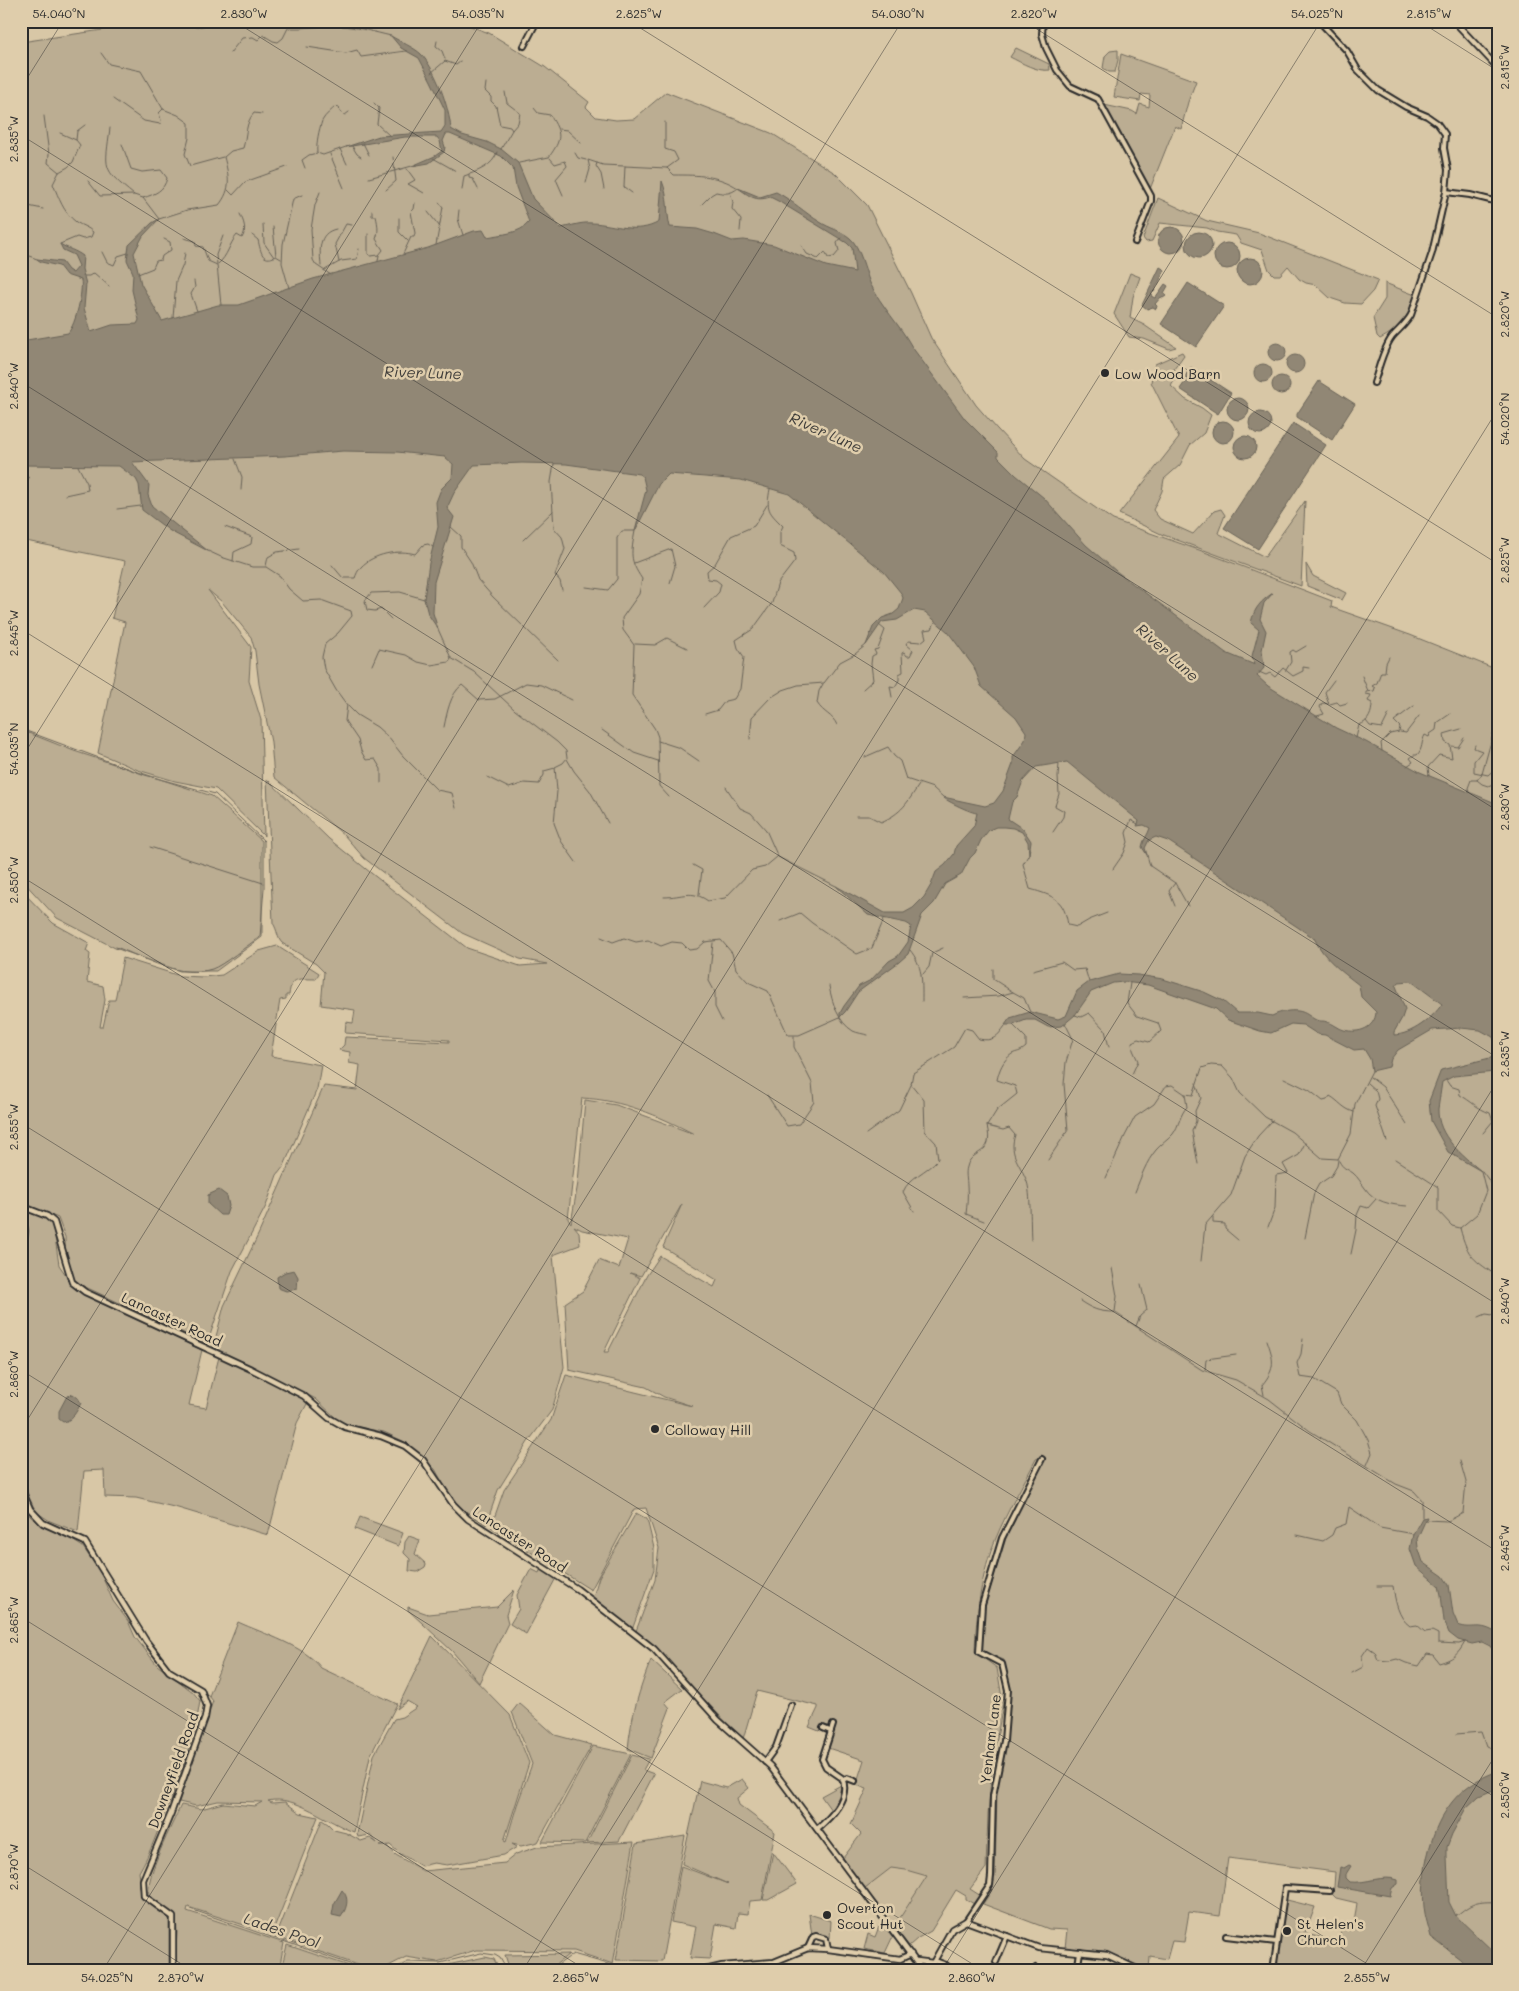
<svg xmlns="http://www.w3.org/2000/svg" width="1519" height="1991" viewBox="0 0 1519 1991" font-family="Mali,sans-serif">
<rect width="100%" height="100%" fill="#d8c7a6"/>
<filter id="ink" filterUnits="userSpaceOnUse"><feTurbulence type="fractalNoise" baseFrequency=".02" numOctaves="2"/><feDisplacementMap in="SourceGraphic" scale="10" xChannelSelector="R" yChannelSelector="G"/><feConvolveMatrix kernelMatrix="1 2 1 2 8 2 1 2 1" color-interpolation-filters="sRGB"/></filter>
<g filter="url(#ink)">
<path fill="#c9b99b" d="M867 1789 930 1872 894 1927 843 1858 861 1834 851 1824Z"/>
<path fill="#bbad92" stroke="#736c5e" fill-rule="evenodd" d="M163 21H230L195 27 235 21H457L489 33 545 67 589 102 586 107 596 117 616 120 634 119 666 92 771 133 835 173 867 205 911 293 931 338 976 405 997 429 1025 459 1113 520 1202 551 1332 601 1331 607 1410 635 1498 670V852L990 503 21 410V42Z
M1016 48 1049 64 1050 70C1037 72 1022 63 1010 57Z
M1118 50V60L1115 72H1109L1103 68 1105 56 1110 51Z
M1121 54 1196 81 1188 102 1181 129 1175 126 1150 189 1104 105 1132 111 1137 114 1140 104 1149 107 1150 95 1141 94 1140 101 1114 97Z
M1158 198 1207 221 1259 233 1378 280 1373 291 1361 304 1345 303 1330 298 1316 285 1306 283 1299 279 1288 266 1280 275H1274L1269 270 1262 250 1241 243 1236 235 1217 232 1207 228 1160 223 1152 241 1146 242 1143 238Z
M1130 273 1140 277 1133 297 1130 318 1144 325 1176 347 1169 349 1144 339 1129 337 1114 314Z
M1385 283 1415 295C1413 315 1398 330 1380 339L1377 336 1373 318 1385 299Z
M1182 352 1184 355 1174 369 1179 373 1171 386 1185 399 1202 408 1211 415 1204 433 1190 445 1180 465 1164 479 1162 491 1153 510 1160 519 1193 534 1214 511 1221 509 1225 515 1218 533 1265 557 1305 501 1301 586 1161 534 1119 514 1179 438 1151 382 1155 364Z
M722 431 1498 912V1970H1276L1280 1929 1287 1900 1315 1907 1305 1934 1338 1941 1343 1923H1354L1357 1903 1336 1898 1332 1894 1334 1887 1335 1872 1228 1858 1220 1916 1189 1912 1184 1942 1172 1941 1167 1959 1150 1956 1149 1970 1105 1951 1065 1948 1067 1930 1049 1929 983 1904 991 1892 995 1876 997 1792 1010 1687 1004 1660 981 1651 985 1605 1006 1538 1045 1457 1036 1459C1023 1485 1007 1511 996 1538 981 1574 976 1613 975 1652L997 1668 1003 1704 992 1766 988 1815 986 1868 970 1889 981 1896 974 1904 966 1899V1896L956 1890 931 1931 918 1938 909 1946 894 1927 927 1876 906 1870 891 1868 865 1888 843 1858 861 1834 851 1824 867 1789 856 1785 864 1760 828 1748 835 1724 831 1722 828 1726 821 1725 819 1731 809 1727 818 1708V1706L757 1691 743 1739 636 1631 655 1580 659 1548 646 1508 634 1509 591 1590 491 1527 504 1490 551 1420 566 1375 692 1406 664 1397 646 1387 569 1370 565 1303 583 1291 599 1260 619 1268 628 1239 582 1230 574 1226 579 1232 580 1245 553 1255 564 1367 552 1410 528 1442 498 1490 486 1525 454 1503 435 1469 405 1442 384 1432 352 1426 338 1420 316 1399 213 1348 224 1306 259 1233 324 1086 357 1090 360 1065 349 1063 350 1052 339 1050 344 1045 345 1037 449 1042V1040L345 1033 346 1022 353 1023 355 1010 321 1005 324 972 316 964 282 943C277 938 278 931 273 923L267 779 329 839 376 877 467 948 520 966 547 964 520 959 462 933 364 858 344 835 274 777 271 742 259 684 255 651 251 637 222 602 208 590 251 647 249 681 261 720 264 836 216 789 175 781 138 770 98 753 125 622 112 618 125 561 21 540V450ZM582 1098C622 1100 658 1115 694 1134L616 1105 585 1100 578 1183 571 1223 568 1219ZM682 1204 663 1247 717 1280 714 1287 660 1256 647 1275 608 1352H604L640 1278 630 1273 641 1276Z
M1306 564 1313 576 1346 593 1342 600 1307 586Z
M21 730 74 751 212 796 262 841V937L216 971H180L115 948 57 918 21 879Z
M21 890 53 923 89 943 86 951 90 954 87 982 103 986 105 1000 100 1027H103L109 1000H115L123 958 180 976 203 977 222 975 259 951 277 946 319 973 316 979C299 979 291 976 289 995H286V999L280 1000 271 1056 321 1065 317 1089 284 1166 277 1175 266 1206 232 1271 207 1344 77 1283 66 1265 65 1237 58 1218 24 1204 21 1200Z
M27 1212 46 1218 53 1224 59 1265 75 1288 101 1303 202 1350 189 1405 206 1408 219 1357 268 1380 308 1402 297 1423 268 1535 178 1508 136 1498 105 1497 104 1470 84 1471 78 1532 50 1521 36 1512 28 1495 21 1464V1269L28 1231 26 1215Z
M21 1500 29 1515 41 1526 66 1536 83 1547 101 1574 113 1601 128 1621 135 1637 157 1665 193 1692 200 1701C195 1738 181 1773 167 1808 158 1829 151 1852 139 1872 140 1878 140 1882 140 1888 142 1902 159 1911 169 1918V1970H21Z
M636 1513 647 1519 654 1548V1569L632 1630 593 1597 599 1577Z
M360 1517 403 1533 398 1546 355 1529Z
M409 1536 420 1540 415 1554 426 1564 425 1567 417 1572 409 1571 410 1559 404 1553 405 1542Z
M541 1568 556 1578 526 1634 510 1624 519 1609 517 1595 531 1569 539 1573Z
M514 1590 506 1615 508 1623 479 1683 452 1651 408 1610V1607L428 1614 497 1607Z
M238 1622C264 1634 305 1646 321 1668L397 1704 370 1756 354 1832C328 1823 295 1794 268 1801L272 1803 285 1802 300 1813 318 1817 272 1934 188 1907 187 1911 284 1943 279 1970H175L177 1932 176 1917C168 1911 151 1904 149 1894 145 1877 173 1823 181 1805L201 1809 223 1803 255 1806 262 1802 218 1801 196 1806 179 1802 213 1701 209 1696Z
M432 1636 510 1715 529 1763 504 1841 506 1842 517 1805 532 1764 512 1712 519 1703 555 1735 592 1745 538 1842 521 1846 512 1844 517 1847 504 1855 447 1865 434 1863 421 1866 399 1853 390 1845 380 1846H387L396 1855 423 1871 505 1863 516 1854 537 1847 634 1842 613 1964 574 1951 476 1950 437 1962 406 1957 381 1970H373L276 1937 322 1820 328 1824 334 1830 346 1833 361 1841 370 1838 377 1843 370 1835 358 1837 357 1834 374 1755 394 1719 402 1717 417 1707 407 1701 397 1709Z
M651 1660 682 1689 665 1702 670 1708 651 1758 628 1749C631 1717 639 1690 651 1660Z
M593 1746 631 1754 585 1843 542 1842Z
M632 1755 649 1759 643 1770 654 1774 619 1841 587 1843Z
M742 1779 749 1788 737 1798 739 1805 775 1832 762 1900 750 1901 748 1914 738 1913 736 1928 716 1924 710 1959 690 1958 696 1927 671 1922 681 1866 728 1884 682 1864 700 1781 726 1788Z
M841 1785 839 1796 831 1810 821 1796Z
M685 1836 662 1961 616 1960 636 1844Z
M773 1852 797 1884 768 1900H763Z
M809 1914 831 1921 830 1938 821 1934 812 1936Z
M880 1924 893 1936 885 1953 864 1949 868 1934 875 1937Z
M287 1945 361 1970H281Z
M569 1954 549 1970H510L505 1955Z
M485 1957 494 1959 499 1970H398L407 1965 438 1967Z"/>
<path fill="#918774" stroke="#686257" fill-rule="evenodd" d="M391 36C399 41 415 48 421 54 436 70 449 107 451 129L462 135 487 142 501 149 518 163 533 199 561 228C571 226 581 222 592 223 615 224 637 235 659 222L662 181C669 198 666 210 670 227L697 229 714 234 732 241 744 240 774 245 826 266 855 272 852 248 847 243 778 201 770 197C755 202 750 196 738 188L760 197 776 192C792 200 805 213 820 222 829 228 842 231 850 238 860 246 865 271 870 283 881 306 900 325 912 347L965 419 998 452V457L1016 475 1044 498 1086 545 1116 571 1226 653 1255 665 1252 656 1259 630 1251 623C1254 608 1261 601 1273 593L1264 603 1260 619 1266 631 1262 650 1264 668 1257 676 1268 686 1336 728 1366 742 1420 772 1498 804V1050L1493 1037 1480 1030 1461 1028 1432 1030 1398 1050 1391 1059 1389 1067 1372 1071 1370 1059 1364 1049 1354 1050 1325 1035 1317 1034 1303 1025 1291 1024 1271 1033 1260 1031 1228 1020 1216 1009 1148 985 1124 982 1113 983 1091 992 1075 1015 1062 1026 1048 1027 1035 1020H1026L1013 1025H1005L1010 1018 1030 1012 1058 1019 1066 1016 1077 991 1089 982 1119 974 1138 975 1163 979 1204 992 1223 1001 1237 1013H1258L1272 1016C1280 1012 1289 1010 1298 1011 1306 1012 1310 1017 1316 1020 1320 1022 1323 1020 1327 1022 1333 1023 1339 1029 1344 1030 1359 1034 1375 1028 1376 1012L1361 997 1359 985C1341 971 1324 959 1314 938L1168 841 1156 837 1149 840 1145 848 1147 855 1142 847C1143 840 1148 835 1150 828L1144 825 1137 826 1139 821 1067 762 1036 767 1023 781 1017 797 1012 802 1008 819 1023 829 1031 841 1029 854 1028 842 1022 832 1013 828 1004 827H996L989 830 981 840 975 853 970 858 961 875 945 884 934 903 922 915 908 954 899 962 858 992 845 1012 840 1017V1013L844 1006 859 986 871 980 889 961 898 956 908 942 911 926 906 923 868 915 836 886 885 913H904L913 908 924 897 931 885 936 872 945 865 954 854 956 846 974 826 977 813C972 813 946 801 943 797L985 806 994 803 1003 791 1013 764V757L1025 740 1026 732 1016 717 981 686 974 667 948 632 925 612 914 610 897 620 882 622 866 645 873 627 882 618 893 614 899 609 903 598 901 593 884 572 789 494 741 480 669 474 659 484 635 531 646 490 643 477 639 474 566 464 522 463 474 465 454 493 447 508 454 517 434 582 433 613 438 629 428 614 424 599 429 563 438 527 436 502 441 489 452 478 453 464 445 457 397 452 343 451 285 456 132 462 149 485 148 495 152 506 208 551 170 531 142 510 139 485 136 479 119 466 21 465V341L68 333C76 324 83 292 81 280L66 275 59 266 41 262 37 259 62 262 68 270 73 273 79 266 74 255 63 250 60 244C68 249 75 250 83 256L82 269 86 284 84 308 91 332 112 325 137 324 139 320 132 290 133 273 127 260 129 245 152 223 159 219 143 236 134 253 141 284 162 321 218 305H239L313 279 428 248 474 231 483 230 487 237C502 234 520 234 529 222L516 187 513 168 501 156 450 134H446L443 141 445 147 444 152 429 163 412 166 435 156 442 151 440 141 437 137H405L346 147 379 136 441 132 445 126V110L431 81 419 58 401 48ZM1411 981 1442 1004C1433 1018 1411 1035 1394 1035V1032L1402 1018 1405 1009 1396 986 1399 982Z
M1158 240a13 13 0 1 1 26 0a13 13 0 1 1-26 0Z
M1186 245a13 13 0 1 1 26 0a13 13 0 1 1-26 0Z
M1214 256a13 13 0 1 1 26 0a13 13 0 1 1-26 0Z
M1237 271a13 13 0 1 1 26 0a13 13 0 1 1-26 0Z
M1160 267 1165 270 1154 292H1152L1151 296 1155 298 1165 284 1168 286 1164 293 1166 296 1163 298 1161 297 1155 304 1157 306 1156 309 1153 307 1147 309 1142 305Z
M1188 283 1224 306 1196 347 1161 324Z
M1268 352a9 9 0 1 1 18 0a9 9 0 1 1-18 0Z
M1286 364a9 9 0 1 1 18 0a9 9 0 1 1-18 0Z
M1254 373a9 9 0 1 1 18 0a9 9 0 1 1-18 0Z
M1191 367 1231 393 1218 414 1180 389 1187 379 1184 378Z
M1272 385a9 9 0 1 1 18 0a9 9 0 1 1-18 0Z
M1319 381 1355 404 1332 440 1297 417V414Z
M1227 409a11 11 0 1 1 22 0a11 11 0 1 1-22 0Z
M1249 423a11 11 0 1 1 22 0a11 11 0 1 1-22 0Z
M1212 432a11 11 0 1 1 22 0a11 11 0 1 1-22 0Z
M1293 423 1326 445 1258 549 1224 528Z
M1234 447a11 11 0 1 1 22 0a11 11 0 1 1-22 0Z
M1498 1056V1070L1495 1072 1454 1076 1442 1082C1441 1091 1439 1100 1438 1109 1437 1136 1462 1155 1481 1171L1448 1152 1431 1121 1429 1101 1441 1070Z
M219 1190 227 1196 229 1206 226 1215H220L208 1204V1195Z
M294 1270 298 1277 297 1289 286 1291 278 1288 277 1277 285 1272Z
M73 1394 78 1398 81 1403C77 1411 72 1421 63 1422L59 1419V1411L67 1396Z
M1427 1517 1417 1539 1418 1547 1423 1562 1443 1576 1449 1585 1453 1613 1458 1625C1473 1631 1479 1621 1498 1634V1691L1493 1679 1495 1653 1490 1646 1482 1642 1472 1644 1458 1640 1449 1633 1444 1621 1441 1595 1439 1586 1416 1566 1410 1549 1413 1534 1422 1518Z
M1498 1771V1788L1479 1796 1466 1808 1452 1834 1447 1847V1856L1449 1902 1456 1916 1498 1956V1970H1470L1460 1959 1431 1937C1429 1928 1425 1917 1424 1907 1420 1866 1434 1810 1470 1785 1478 1779 1488 1775 1498 1771Z
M1349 1865 1351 1866 1346 1874V1878L1350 1882C1366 1884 1383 1874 1398 1880V1884L1392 1888 1390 1896 1337 1887 1340 1867 1344 1868Z
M342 1890C350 1898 347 1908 341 1917L332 1915 334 1904Z"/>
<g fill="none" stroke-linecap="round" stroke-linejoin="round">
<path stroke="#686257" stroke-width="1" d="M437 41 436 46 442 51 445 59
M307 47 346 53 357 50 361 57 406 51
M101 53 109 64 141 71 163 109 178 115 189 123V138L185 154 190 166 223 157
M230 53 242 38 253 37 258 40 263 35 273 41 278 42 283 38 288 28C305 29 322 25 340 26 357 27 374 32 391 36
M431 73 445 61 456 65 460 62
M486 83 485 91 491 97V101L496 106 500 125 510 127 512 130 501 149
M505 92 507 103 520 113 518 123 512 130
M113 99 144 121 160 124 161 120 159 113 163 109
M374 103 379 108 377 124 390 136
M44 116 49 154 48 163 59 172
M665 122V149L674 152 678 160 667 168
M110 128C105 169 101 168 134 195
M559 129 567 130 581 143
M60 133 76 140
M363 143 369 155
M122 144 131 169 142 172 161 170 167 178C164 191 155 194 143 198L159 219 187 210 219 205C232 189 229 176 224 157L231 151 243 148C247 135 245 123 254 113L262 114
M352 146 357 154 361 157
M346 147 323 155 317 153C316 143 319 130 322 121 325 115 332 110 336 106L339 107 340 112 345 115 349 112
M340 149 347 164
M21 151 24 145 23 120
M575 153 578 158 586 160
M330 154 344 188
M433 158 456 171
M550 158 555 164 565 161 567 166 556 179 563 195
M519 163 549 157C562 139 562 134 550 115L538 113 534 108
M597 163 596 166 601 174 604 189
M625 166 624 187 632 193
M305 168 302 160 309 155 317 153
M407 169 415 180 408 184 424 193
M469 174V178L473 179 478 189
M369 178 412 166
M88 181 100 196 134 195 143 198
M586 183 590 169 588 160 603 165 667 168 674 175C698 175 718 175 738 188 731 194 725 194 716 192L711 195 702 204
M228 190 233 195 245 182 287 167
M386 190 396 181 393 157
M462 190 464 176C476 172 494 166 497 152
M320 192 315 205 311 229 313 260 316 265 331 275
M730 192 733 202 732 209 741 220 740 231
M21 196 28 206 43 209
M459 210 458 219 463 235
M372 211V216H376C378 225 379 231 376 239L383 250 379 255 378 261
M428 212 440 227
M399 218V232L408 241
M263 224 264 243 274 257
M273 227 276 256
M368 234V254L371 256 379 255
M252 235 258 240C261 252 262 263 276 256L281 259
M184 238 195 241 196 246 203 247 208 261 217 265 221 305
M60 244 77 237 83 239 91 237 93 232C88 227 82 226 76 222 63 212 59 198 53 184L59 172 68 167 73 162 80 145 76 140 77 131 85 125
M436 245 443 207 439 202
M801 245 807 254 818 259 825 252 828 258 834 257 839 251 837 243 841 238
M102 252 107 262 114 265 118 256 128 253
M21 253 37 259
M403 254 411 237H414L415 233 411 212 414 209 415 203
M339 262 335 244 346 224 352 225
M217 264 216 255 223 236
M218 264C228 256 229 244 237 235L242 238C247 230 244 222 240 214
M321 266C320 251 317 233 336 229
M325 270 341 261 357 259 359 249
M138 274 153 268 156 261 161 260 162 256 171 250 170 242 164 239
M83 276H89L94 273 109 286
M194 281 195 287 191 294 197 311
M289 288 282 263 283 244 293 199 302 195
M173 318 176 281 183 265 185 253
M235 459 242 477 241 490
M554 464 551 482 554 528 562 537 565 549 555 575 560 581 562 590
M21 470 29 478 22 488 25 501
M65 495 88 490 87 483 78 466
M117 509 141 506
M225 527 252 537 251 544 234 552 233 561
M451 527 461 536V547L471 562 478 580 493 597 558 660
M523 540 553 511
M208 551 221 557 252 567H266L280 576 289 589 303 601 321 600 351 611 352 616 338 633 325 644 322 657 324 669 336 690 347 705 357 715 377 727 388 737 403 756 437 790 452 793 456 808
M634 563 671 549 675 566 670 583
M332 565 343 578H355C356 575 358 570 361 567 373 554 398 549 415 554L423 545 428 544 433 547
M266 566 268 557 277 552 299 549
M586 587 608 590 617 579V538L622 531H635C631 553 629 560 642 579L639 594 622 618 623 630 634 645 632 695 655 729 658 737 659 786 669 797
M704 608 719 592 721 584 716 580 708 579 707 571 715 564 731 536 754 526 767 505
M391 619 381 609 375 611 367 610 365 601 371 593 400 592 424 599
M438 629 451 658 474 672 515 710 557 742 566 751 567 758 563 763 555 767 557 791 554 823 561 841 576 862
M635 644 655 645 667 638 687 648
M372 665 379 649 406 655 418 662 431 665 449 662 451 659
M1286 670 1291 662 1290 652 1293 650 1296 652 1306 646
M1259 672 1266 675 1270 673 1275 677 1283 668 1293 676 1303 671V667L1309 668
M1362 676 1368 691
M823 684 819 691 817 703C824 714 832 714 837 725
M863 689 873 680 871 664 872 656 876 654 874 650 878 649 885 630 879 625
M892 697 890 686 895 687 899 680V674L903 672 902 653 904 652 907 656H910L913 650 906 644 908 641 921 642 926 638 924 630 932 629 935 622
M1330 704 1337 702 1340 705 1347 703
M347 705 345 721 358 740 361 751 366 760 375 759 381 769V783
M705 714 718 710 725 701 734 699 740 689 744 657 738 648 736 640 753 629 772 603 778 583 795 561 794 553 780 546V532L783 526C768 511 766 510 770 489
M1317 716 1324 714 1320 707 1322 703 1329 704 1325 692 1334 680
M1366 721 1370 726 1382 728 1389 714
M444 727C447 713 450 694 462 685L479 700 495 699 526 683 541 685 572 700
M21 729 145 775 215 794 264 841V888L260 937C249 944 222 966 212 969 181 979 144 958 116 947
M602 730 634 753 658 761
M1400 732 1406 733 1419 716
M1356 738 1359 725C1369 722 1372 713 1372 703L1368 701 1371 695 1366 694V692L1374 691 1375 688 1372 686 1377 683 1381 672H1385L1386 663 1389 657
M750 739 752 717 770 698 783 690 798 685 824 683 840 662 855 654 866 645
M658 741 680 748 699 761
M1475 745 1474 748 1482 751 1474 761V772L1488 775 1498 766
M1452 746 1458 747 1464 738
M1382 751 1381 743 1390 734 1399 732 1400 727 1394 721 1414 706
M865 757 888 747 894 756 900 761 906 779 933 788 943 797
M567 759 574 771 590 791 608 823
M1407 766 1413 762 1410 758 1414 755H1417C1423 749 1421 742 1425 735L1429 737 1430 734 1436 730 1437 723 1450 714
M1429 776 1428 767 1439 755 1452 758 1450 745 1445 742 1444 734 1461 729
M487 777 509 788 524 783 539 784 544 775V771L555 768
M1477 780 1482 784 1488 786 1498 782
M726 787 740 808 751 813 766 830 778 857 836 886
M1469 792 1468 788 1471 780H1477L1482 774 1498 716
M856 816H869L881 822C902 813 907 803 919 785
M1053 832 1063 817 1064 811 1055 806 1059 794 1058 777 1059 764
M150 847 263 883
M1029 854 1023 864 1030 889C1054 896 1064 899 1068 925L1077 927 1089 920 1107 913
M1147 855 1150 866 1175 883 1188 906
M693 865 702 870 699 894
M1113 869 1124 853 1128 842 1126 833 1131 820 1138 824
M664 897C683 897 691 889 708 901L725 898 752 870 765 867 777 857
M1175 906 1169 891 1175 883
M780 921 800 913 812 923 857 954 872 948 884 919
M601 937 613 942 624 938 636 942 648 940 661 946 672 942 682 943 689 950 697 949 705 942 721 940 732 953 736 969 748 982 768 991 788 1035H799L840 1017
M713 943 709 981 715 992V1007L722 1021
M910 950C923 966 922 980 922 1001
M993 969V979L1013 992
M1033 970 1062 962 1073 970 1085 969 1089 982
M923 974 929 967 932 953 943 948
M1130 983 1127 1003 1137 1016 1158 1023 1161 1031 1149 1042 1138 1039 1132 1042 1133 1050 1138 1061 1132 1074
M829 986C832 1002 838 1022 853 1031 857 1033 864 1034 868 1035
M964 998 999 996 1013 992 1024 998 1030 1012
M1075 1015 1081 1017 1089 1013 1105 1030 1109 1047
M1370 1077 1383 1087 1407 1125
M1284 1078 1309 1090 1323 1101 1327 1100 1330 1096C1339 1101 1343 1109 1354 1112
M1446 1080 1450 1086 1459 1089 1460 1095C1471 1101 1478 1109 1490 1113L1493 1121 1483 1133
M1196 1083 1201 1098 1195 1111 1196 1121 1192 1131 1198 1164
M1367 1083 1376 1091 1378 1099 1375 1106 1387 1141
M767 1095 787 1126 799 1124 814 1102 812 1083 794 1047V1036
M987 1126 1003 1130 1009 1128 1015 1135C1008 1155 1021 1164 1027 1182 1031 1192 1030 1227 1031 1240
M866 1134 899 1110 911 1085
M1395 1159 1438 1187V1211L1452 1226 1460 1228
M1048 1160 1068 1130 1064 1084 1066 1062 1073 1039 1065 1023
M1339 1161C1343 1169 1346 1168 1353 1173 1358 1177 1361 1183 1365 1188 1374 1202 1391 1205 1407 1206
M1481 1171 1486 1191 1477 1214 1460 1228C1468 1259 1474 1259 1498 1277
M1482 1171 1496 1190 1498 1198
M1106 1178 1125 1136 1135 1117 1154 1104 1166 1086 1172 1085 1185 1094 1193 1095 1202 1068 1211 1065 1222 1066 1233 1078 1240 1093 1265 1117 1292 1132 1322 1158 1338 1159 1351 1134 1355 1104 1372 1071
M1135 1192C1141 1177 1146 1162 1156 1150 1161 1144 1168 1140 1173 1134 1179 1126 1180 1114 1187 1107L1185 1094
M914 1211 903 1192C909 1177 927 1172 938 1159L936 1143 925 1131 924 1100 911 1084 913 1073 954 1047 965 1028 972 1030 979 1039C993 1042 997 1037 1005 1026
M1213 1217V1223L1225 1224V1229L1238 1240
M984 1221 966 1214C967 1205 968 1196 967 1186 967 1180 965 1173 967 1167 971 1148 995 1157 987 1126L997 1110 1017 1094 1015 1086 997 1080C999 1070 1003 1060 1012 1054 1018 1051 1019 1053 1026 1047V1038L1013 1025
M1268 1227 1275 1208 1276 1175 1288 1173 1283 1164 1299 1155 1305 1143
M1305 1238 1314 1193 1319 1184 1331 1176 1337 1166 1338 1160
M1351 1254 1356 1230 1357 1215 1361 1206 1368 1208 1376 1199
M1201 1261 1205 1225 1231 1195 1245 1156 1258 1136 1272 1121
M1112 1268 1117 1296 1115 1312
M1080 1301C1092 1309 1099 1312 1114 1312L1202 1370 1236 1380 1269 1399 1310 1431 1396 1484 1414 1491 1422 1500V1517
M1479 1317 1486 1314 1493 1315 1495 1310H1498
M1136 1326 1140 1316 1147 1310 1141 1285
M1303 1339 1301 1354 1297 1363 1300 1377 1314 1379 1337 1393 1341 1404 1357 1420 1368 1440 1372 1453 1367 1465
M1205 1370 1206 1359 1236 1355
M1264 1395 1262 1385C1276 1368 1274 1360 1267 1340
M1424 1520 1448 1521 1463 1513 1466 1482 1460 1461
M1297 1535 1323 1541 1332 1535 1335 1528 1346 1524 1349 1507 1380 1528 1413 1534
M1377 1586H1393C1395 1600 1398 1618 1410 1626L1417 1625 1425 1632 1432 1631 1438 1634V1643L1459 1644 1465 1642
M1352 1673 1363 1667 1362 1656 1368 1647 1375 1652 1378 1660 1389 1661 1397 1659 1406 1663 1419 1666 1427 1654 1433 1655 1439 1663C1453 1659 1458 1655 1465 1642
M1456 1734 1481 1732 1486 1746 1498 1751
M190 1909 367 1970
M1456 1916C1471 1903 1477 1901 1498 1902
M392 1970 408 1962 440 1963 481 1953 495 1955 500 1958 507 1970
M551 1970 573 1954 622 1968 656 1969 671 1966 678 1970"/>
<defs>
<path id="minor" d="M1043 21 1042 34 1046 48 1057 70 1070 86 1098 99 1151 196V201L1135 242
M1319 21 1347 51 1358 70 1378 90 1406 107 1427 116 1437 123 1445 134 1444 148 1448 170 1446 192 1432 253 1411 315C1406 324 1399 329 1392 337 1383 349 1379 368 1374 383
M524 46 537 21
M1446 192 1470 195 1498 202
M823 1728 830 1731
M765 1762 776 1747 791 1705
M843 1780 847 1778 855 1781
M817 1829C830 1818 851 1797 842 1778L826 1767 822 1759 833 1725
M966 1921 990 1885 991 1876 993 1796 1004 1741 1008 1690 1002 1664 979 1652 982 1605 1002 1538 1042 1459
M1226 1936 1276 1942
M808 1948 813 1937 816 1936 826 1939 828 1949
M935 1961 946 1965 950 1970
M996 1962 1007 1936
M1078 1965 1080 1952
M1036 1968 1041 1970
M1068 1970 1078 1965 1095 1970
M1273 1970 1285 1888 1330 1891"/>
<path id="tertiary" d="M1454 21 1498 68
M21 1206 47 1216 54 1222 72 1282 85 1292 251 1369 304 1396 329 1418 345 1427 381 1436 405 1446 423 1460 453 1504 468 1519 577 1589 654 1649 718 1720 770 1766 922 1970
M21 1209 25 1231 21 1260
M21 1488 30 1509 43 1523 85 1542 146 1641 169 1671 201 1690 207 1706 205 1718 171 1813 143 1880 144 1896 173 1917V1970
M917 1961 933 1963 952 1929 966 1921 1039 1948 1107 1955 1139 1970
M705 1970 722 1966 774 1962 808 1948 828 1949 900 1959 911 1954"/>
</defs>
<use href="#minor" stroke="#2b2b2b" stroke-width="8"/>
<use href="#tertiary" stroke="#2b2b2b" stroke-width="8"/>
<use href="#minor" stroke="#dfcdab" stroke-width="4"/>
<use href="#tertiary" stroke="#dfcdab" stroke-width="4.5"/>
</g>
</g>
<path fill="none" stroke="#2b2b2b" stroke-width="1" stroke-opacity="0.45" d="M234 21 1498 811M629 21 1498 564M1024 21 1498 318M1419 21 1498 71M21 88 63 21M21 135 1498 1058M21 382 1498 1305M21 629 1498 1552M21 759 482 21M21 876 1498 1799M21 1123 1377 1970M21 1370 982 1970M21 1430 902 21M21 1617 586 1970M21 1863 191 1970M103 1970 1321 21M523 1970 1498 409M942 1970 1498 1080M1361 1970 1498 1751"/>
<g fill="#2b2b2b" stroke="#dfcdab" stroke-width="2">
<circle cx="1105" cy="373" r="5"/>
<circle cx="655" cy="1429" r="5"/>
<circle cx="827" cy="1915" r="5"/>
<circle cx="1287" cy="1931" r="5"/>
</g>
<g text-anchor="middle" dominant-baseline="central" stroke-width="5" stroke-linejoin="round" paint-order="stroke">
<g font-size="14" fill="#2b2b2b" stroke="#dfcdab" text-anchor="start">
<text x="1115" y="373">Low Wood Barn</text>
<text x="665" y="1429">Colloway Hill</text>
<text x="837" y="1907">Overton<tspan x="837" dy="16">Scout Hut</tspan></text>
<text x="1297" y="1923">St Helen's<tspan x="1297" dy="16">Church</tspan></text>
</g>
<g font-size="14" fill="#2b2b2b" stroke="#dfcdab">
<text transform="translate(172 1319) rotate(25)">Lancaster Road</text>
<text transform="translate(520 1539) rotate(33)">Lancaster Road</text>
<text transform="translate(990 1739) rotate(-83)">Yenham Lane</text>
<text transform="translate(173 1770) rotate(-70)">Downeyfield Road</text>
</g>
<g font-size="15" font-style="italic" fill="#3f3d3a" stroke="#dfcdab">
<text transform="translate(423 372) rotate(2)">River Lune</text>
<text transform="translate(826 432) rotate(24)">River Lune</text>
<text transform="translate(1168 652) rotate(42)">River Lune</text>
<text transform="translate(282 1930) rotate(19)">Lades Pool</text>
</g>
</g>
<rect width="1519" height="1991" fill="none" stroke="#dfcdab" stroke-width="55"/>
<rect x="28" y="28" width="1464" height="1936" fill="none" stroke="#2b2b2b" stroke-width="2"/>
<g font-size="12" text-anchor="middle" fill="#2b2b2b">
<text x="59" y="18">54.040°N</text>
<text x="244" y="18">2.830°W</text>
<text x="478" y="18">54.035°N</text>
<text x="639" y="18">2.825°W</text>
<text x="898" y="18">54.030°N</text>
<text x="1034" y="18">2.820°W</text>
<text x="1317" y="18">54.025°N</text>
<text x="1429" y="18">2.815°W</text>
<text transform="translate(1505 67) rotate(-90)" y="4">2.815°W</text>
<text transform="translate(14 139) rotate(-90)" y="4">2.835°W</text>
<text transform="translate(1505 314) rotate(-90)" y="4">2.820°W</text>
<text transform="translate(14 386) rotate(-90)" y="4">2.840°W</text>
<text transform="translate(1505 419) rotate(-90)" y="4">54.020°N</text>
<text transform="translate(1505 560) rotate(-90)" y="4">2.825°W</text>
<text transform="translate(14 633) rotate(-90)" y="4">2.845°W</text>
<text transform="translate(14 749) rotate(-90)" y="4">54.035°N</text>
<text transform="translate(1505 807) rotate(-90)" y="4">2.830°W</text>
<text transform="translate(14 880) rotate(-90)" y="4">2.850°W</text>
<text transform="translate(1505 1054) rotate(-90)" y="4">2.835°W</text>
<text transform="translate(14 1127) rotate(-90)" y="4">2.855°W</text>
<text transform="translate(1505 1301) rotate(-90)" y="4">2.840°W</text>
<text transform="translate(14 1374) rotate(-90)" y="4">2.860°W</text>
<text transform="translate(1505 1548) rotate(-90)" y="4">2.845°W</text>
<text transform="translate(14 1620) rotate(-90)" y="4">2.865°W</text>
<text transform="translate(1505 1795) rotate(-90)" y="4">2.850°W</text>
<text transform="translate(14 1867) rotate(-90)" y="4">2.870°W</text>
<text x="107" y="1982">54.025°N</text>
<text x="181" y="1982">2.870°W</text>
<text x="576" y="1982">2.865°W</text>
<text x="972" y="1982">2.860°W</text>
<text x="1367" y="1982">2.855°W</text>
</g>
</svg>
